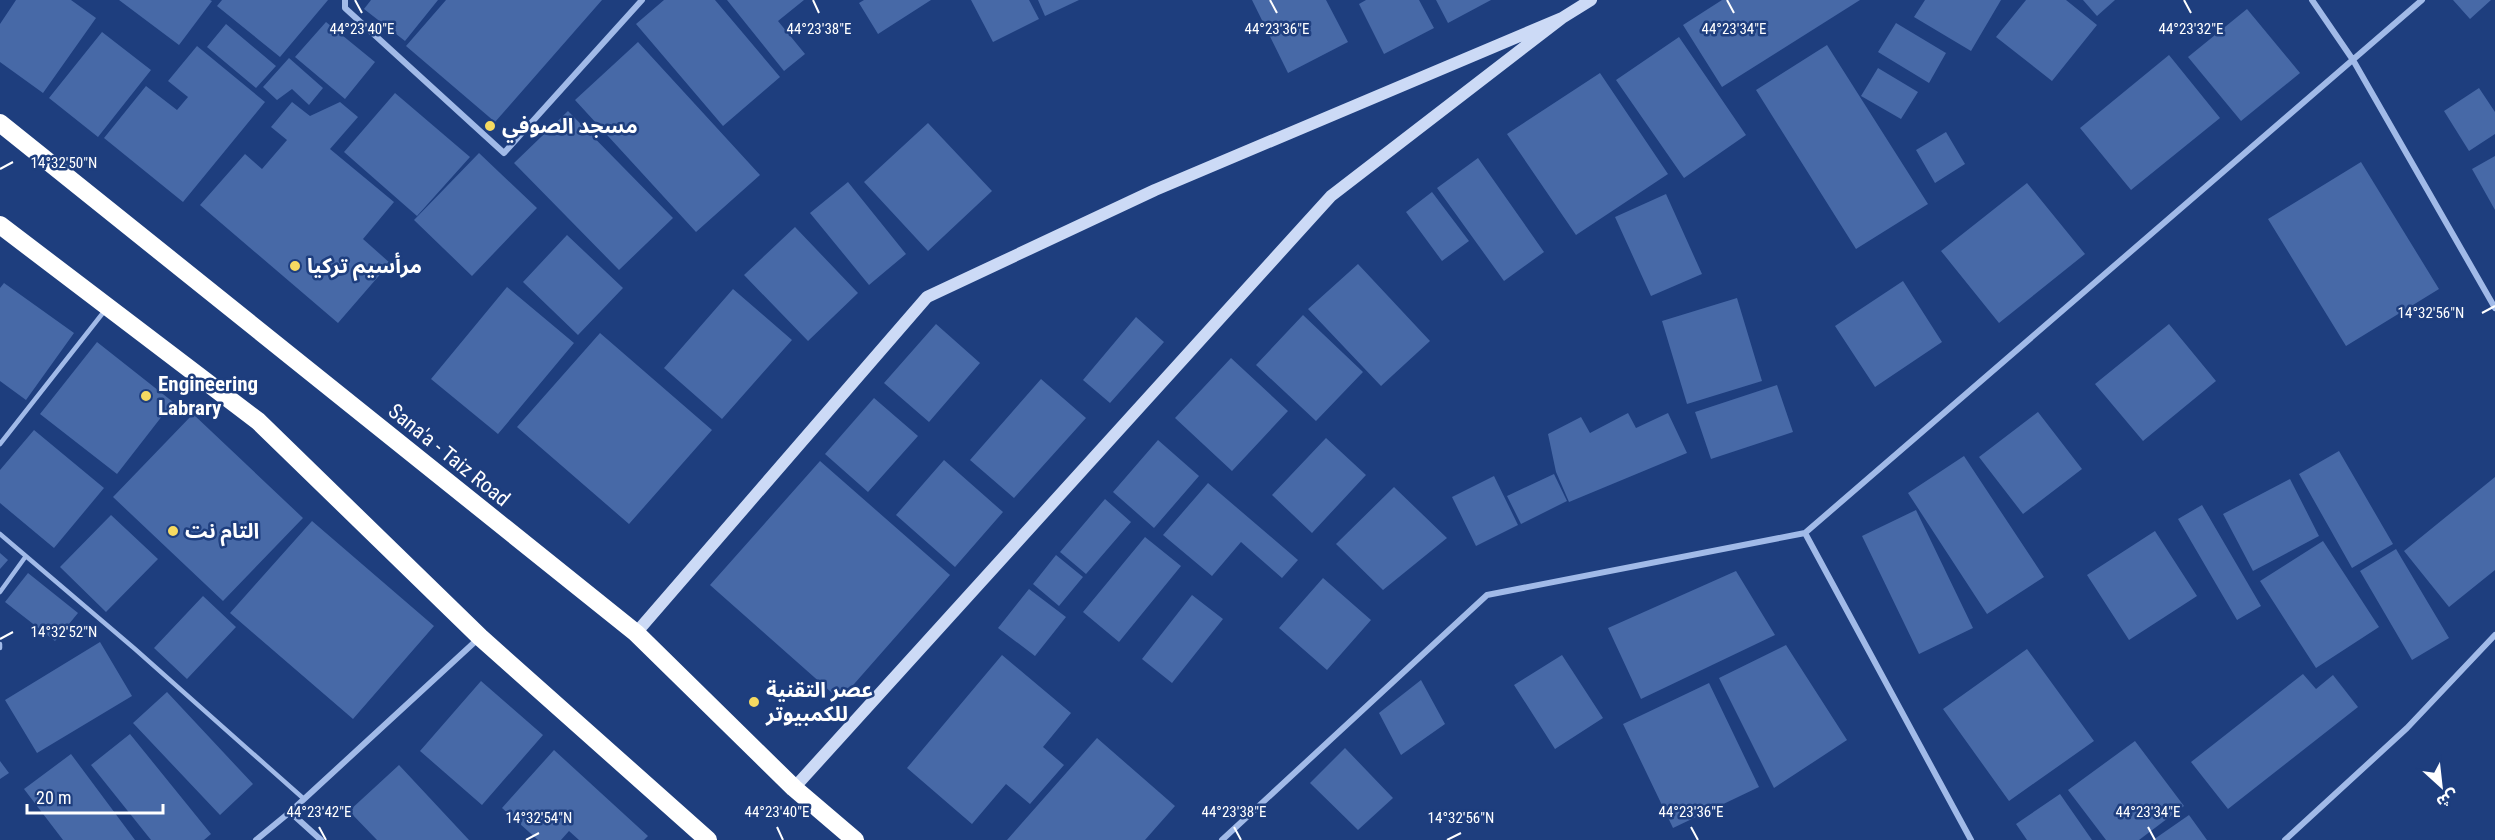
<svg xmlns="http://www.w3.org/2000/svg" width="2495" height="840" viewBox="0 0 2495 840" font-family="'Roboto Condensed','Noto Sans Arabic',sans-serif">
<rect width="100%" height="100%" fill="#1e3e7e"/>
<path fill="#4769a7" d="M16 0H71L96 18 43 93 0 62V24Z
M119 0H210L212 1 179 45Z
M222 0H328L280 57 217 6Z
M371 0H438L405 41 364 9Z
M446 0H602L495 122 406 46Z
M664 0H715L780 77 723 126 636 24Z
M727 0H804L778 21 805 54 784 71Z
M864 0H931L878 34 859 3Z
M971 0H1029L1039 19 993 42Z
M1038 0H1079L1045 16Z
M1252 0H1326L1348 42 1288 73Z
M1366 0H1419L1434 28 1384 54 1359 4Z
M1436 0H1491L1448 23Z
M1722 0H1860L1722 87 1683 25Z
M1925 0H2001L1971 51 1914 17Z
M2026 0H2066L2097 25 2052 81 1996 37Z
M2083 0H2115L2097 16Z
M2453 0H2491L2470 19Z
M2247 9 2300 73 2241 121 2188 57Z
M326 22 375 62 345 99 295 57Z
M1896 23 1946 53 1929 83 1878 52Z
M226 24 276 66 256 88 207 47Z
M102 32 151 70 98 137 49 98Z
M1679 37 1746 135 1684 178 1616 80Z
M638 42 760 175 696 232 575 100Z
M1827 45 1928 204 1856 249 1756 90Z
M197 46 265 102 183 202 104 138 146 86 177 110 188 97 168 81Z
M2169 55 2220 118 2131 190 2080 128Z
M289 58 323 88 309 105 292 89 277 100 263 87Z
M1878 68 1918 92 1901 119 1861 96Z
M1600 73 1668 174 1576 235 1507 134Z
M2479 88 2495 112V134L2469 151 2444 111Z
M395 93 470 157 417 216 344 152Z
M292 102 310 116 340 102 358 117 330 149 394 202 363 239 390 263 338 323 200 205 245 154 262 169 287 140 271 127Z
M568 111 673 218 619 270 514 163Z
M928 123 992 191 928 251 864 182Z
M1946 132 1965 164 1935 183 1916 150Z
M479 153 537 208 472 276 414 220Z
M2495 156V210L2472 169Z
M1478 158 1544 252 1504 281 1437 188Z
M2361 162 2439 289 2346 346 2268 219Z
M848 182 906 254 869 285 810 213Z
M2027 183 2085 254 1999 323 1941 251Z
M1432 192 1469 241 1442 261 1406 212Z
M1666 194 1702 274 1651 296 1615 217Z
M795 227 858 293 808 341 744 275Z
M567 235 623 288 578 335 523 282Z
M1358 264 1430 341 1381 386 1308 309Z
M1903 281 1942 342 1875 387 1835 326Z
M4 283 74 333 26 400 0 381V288Z
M507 287 574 343 498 434 431 379Z
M733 289 792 340 722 419 664 368Z
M1737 298 1762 381 1687 404 1662 321Z
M1303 315 1363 372 1316 421 1256 365Z
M1136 317 1164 342 1110 403 1083 380Z
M936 324 980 363 929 422 884 383Z
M2169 324 2216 381 2143 441 2095 384Z
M600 333 712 430 629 524 517 427Z
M97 342 173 402 117 474 40 414Z
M1231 358 1288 411 1232 471 1175 418Z
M1041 379 1086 418 1014 498 970 460Z
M1777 385 1793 432 1711 459 1695 412Z
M874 398 918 436 868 492 825 454Z
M2038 412 2082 469 2023 514 1979 457Z
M1628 413 1636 428 1668 413 1687 453 1569 502 1556 472 1548 434 1581 417 1590 433Z
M193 414 303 518 223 601 113 497Z
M34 430 104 488 54 548 0 503V470Z
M1326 438 1366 475 1312 533 1272 495Z
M1158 440 1199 476 1154 528 1113 492Z
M2339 451 2393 544 2352 568 2299 474Z
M1964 456 2044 577 1987 614 1908 493Z
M944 460 1003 512 955 567 896 515Z
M820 461 950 575 840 700 710 585Z
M1554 474 1567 501 1521 524 1507 496Z
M1494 476 1518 525 1476 546 1452 497Z
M2495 477V570L2449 607 2404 551Z
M2290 479 2319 536 2253 571 2223 514Z
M1208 483 1298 560 1282 578 1241 542 1212 576 1163 535Z
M1394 487 1447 538 1383 590 1336 544Z
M1105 499 1131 522 1086 574 1060 552Z
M2202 505 2261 606 2237 620 2178 519Z
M1916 510 1973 628 1919 654 1862 536Z
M111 515 158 559 106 612 60 567Z
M312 521 434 626 353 719 230 613Z
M2155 531 2197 596 2129 640 2087 575Z
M1145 537 1181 566 1119 642 1083 612Z
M2323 541 2379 627 2316 668 2260 581Z
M2396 549 2449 638 2412 660 2360 571Z
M0 553 8 560 0 569Z
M1056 555 1083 577 1059 606 1033 584Z
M1736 571 1775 635 1641 699 1608 628Z
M28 573 78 613 55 641 5 602Z
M1323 578 1371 620 1327 670 1279 628Z
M1029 589 1066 617 1035 656 998 628Z
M1192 595 1223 619 1172 683 1142 659Z
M203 596 236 627 187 679 154 648Z
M100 642 132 696 37 753 5 700Z
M1786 645 1847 740 1774 788 1719 678Z
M2027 649 2094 741 2009 801 1943 709Z
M1002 655 1071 713 1043 747 1064 765 1030 804 1006 784 972 824 907 768Z
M1562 655 1603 718 1555 749 1514 685Z
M2303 674 2316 689 2333 675 2358 707 2228 809 2191 762Z
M1421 680 1445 724 1401 755 1379 713Z
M481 681 543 735 482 805 420 751Z
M1709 683 1759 787 1673 828 1623 724Z
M167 692 253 784 220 815 133 723Z
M130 734 211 834 204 840H151L91 765Z
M1097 738 1175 806 1145 840H1007Z
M2135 741 2184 806 2139 840H2106L2068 790Z
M1345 748 1393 798 1358 830 1310 783Z
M554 750 648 836 644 840H579L569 831 561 840H538L502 808Z
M71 754 135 840H63L24 789Z
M0 761 9 773 0 779Z
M399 765 469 840H377L349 811Z
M2060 794 2092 840H2027L2016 824Z
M2189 815 2207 840H2153Z"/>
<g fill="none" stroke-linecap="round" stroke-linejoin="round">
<path stroke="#a1bae8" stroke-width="4.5" d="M0 444 106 309
M0 534 135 649 304 799
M0 592 26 556
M0 644V648"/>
<path stroke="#a1bae8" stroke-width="6" d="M345 0V8L504 153 642 0
M2312 0 2353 60 2495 308
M1805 533 1971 840
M290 812 321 840
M256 840 290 812 478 639
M1222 840 1487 595 1805 533 2422 0
M2285 840 2407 728 2495 635"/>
<path stroke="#ccdaf6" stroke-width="12" d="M636 633 927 297 1155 190 1562 18
M794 788 1331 196 1562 18 1591 0"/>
<path stroke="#fff" stroke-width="18" d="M0 123 636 633 794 788 855 840
M0 225 258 421 480 637 708 840"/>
</g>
<path fill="none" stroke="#fff" stroke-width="2" d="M355 0 362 13M813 0 819 13M1270 0 1277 13M1727 0 1734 13M2184 0 2191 13M0 169 13 162M2482 313 2495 306M0 639 13 632M319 827 326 840M777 827 783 840M1234 827 1241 840M1691 827 1698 840M2148 827 2155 840M526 840 539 833M1447 840 1461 833"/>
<g fill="#f6da61" stroke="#1e3e7e" stroke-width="2">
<circle cx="490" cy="126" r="6"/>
<circle cx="295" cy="266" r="6"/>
<circle cx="146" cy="396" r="6"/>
<circle cx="173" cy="531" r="6"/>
<circle cx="754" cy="702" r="6"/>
</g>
<g text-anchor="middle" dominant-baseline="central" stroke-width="5" stroke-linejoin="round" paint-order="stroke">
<g font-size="21" font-weight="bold" fill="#fff" stroke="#1e3e7e" text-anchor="start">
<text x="502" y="126">مسجد الصوفي</text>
<text x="307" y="266">مرأسيم تركيا</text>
<text x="158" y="384">Engineering<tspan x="158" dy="24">Labrary</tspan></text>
<text x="185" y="531">التام نت</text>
<text x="766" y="690">عصر التقنية<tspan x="766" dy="24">للكمبيوتر</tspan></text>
</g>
<g font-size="21" fill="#fff" stroke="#1e3e7e">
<text transform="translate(449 455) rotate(39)">Sana'a - Taiz Road</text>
</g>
</g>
<g font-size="15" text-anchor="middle" fill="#fff" stroke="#1e3e7e" stroke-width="5" stroke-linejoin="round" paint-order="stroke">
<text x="362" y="34">44°23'40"E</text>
<text x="819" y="34">44°23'38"E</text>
<text x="1277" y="34">44°23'36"E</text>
<text x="1734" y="34">44°23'34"E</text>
<text x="2191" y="34">44°23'32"E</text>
<text x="64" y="168">14°32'50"N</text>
<text x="2431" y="318">14°32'56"N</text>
<text x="64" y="637">14°32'52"N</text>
<text x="319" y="817">44°23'42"E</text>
<text x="777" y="817">44°23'40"E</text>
<text x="1234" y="817">44°23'38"E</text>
<text x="1691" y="817">44°23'36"E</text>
<text x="2148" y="817">44°23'34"E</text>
<text x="539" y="823">14°32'54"N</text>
<text x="1461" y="823">14°32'56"N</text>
</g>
<g transform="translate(2441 786) rotate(153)" stroke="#1e3e7e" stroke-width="4.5" paint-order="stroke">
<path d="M0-4.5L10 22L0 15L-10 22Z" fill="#ffffff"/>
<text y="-9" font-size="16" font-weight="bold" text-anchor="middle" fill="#ffffff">ش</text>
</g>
<path d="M27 804v9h136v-9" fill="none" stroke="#ffffff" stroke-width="3"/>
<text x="36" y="804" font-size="18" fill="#ffffff" stroke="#1e3e7e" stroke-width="4.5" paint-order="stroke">20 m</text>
</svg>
